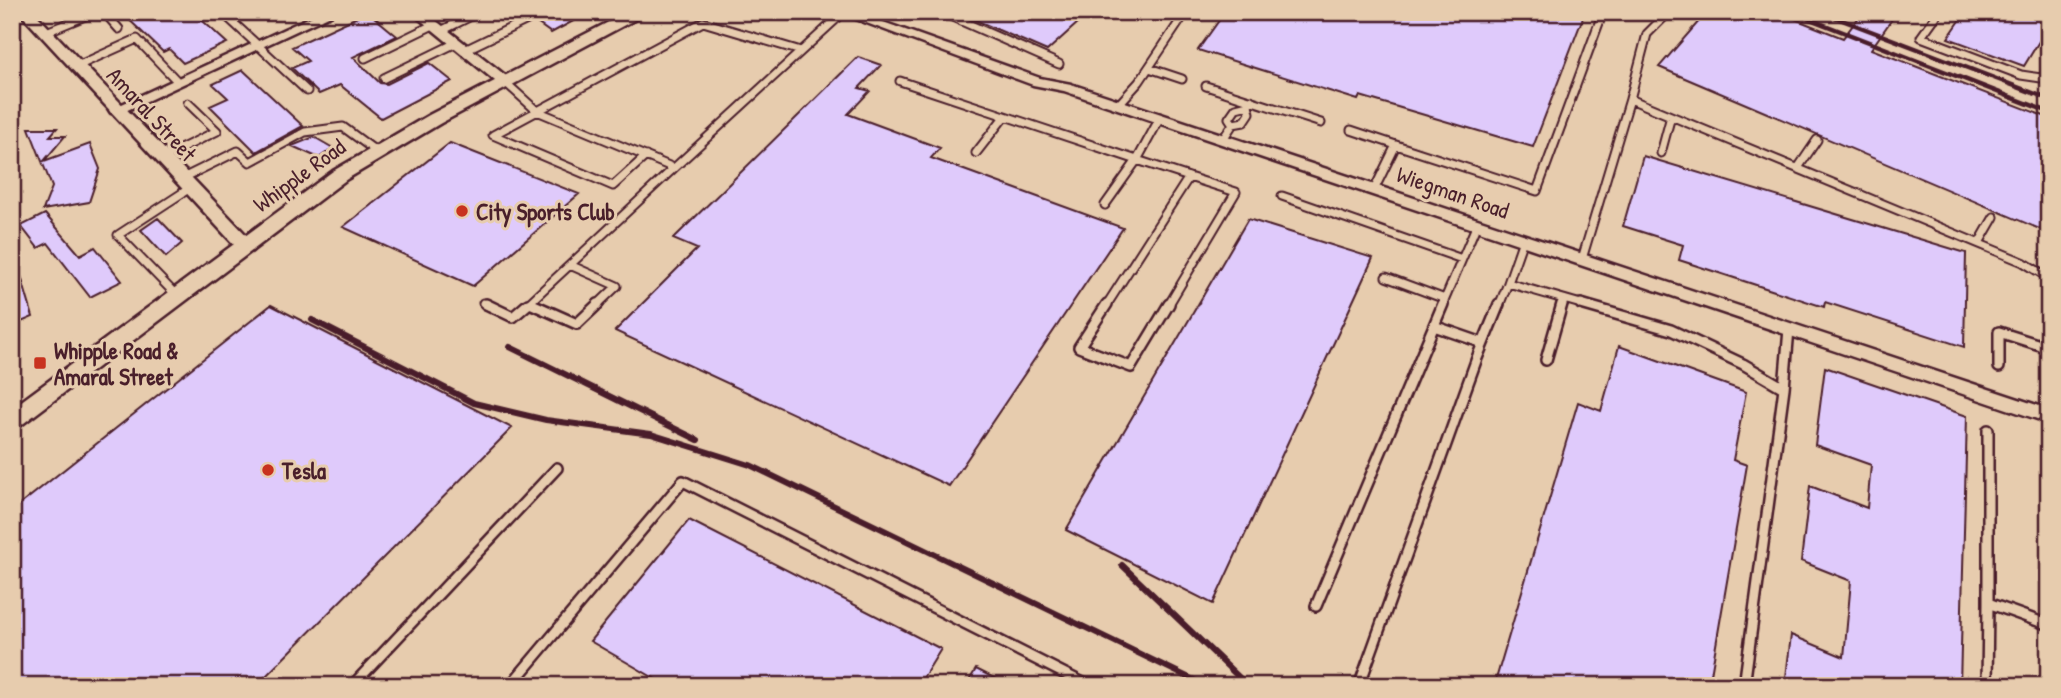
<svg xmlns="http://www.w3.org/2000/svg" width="2061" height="698" viewBox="0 0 2061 698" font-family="'Patrick Hand',sans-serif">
<rect width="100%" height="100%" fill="#e7ccae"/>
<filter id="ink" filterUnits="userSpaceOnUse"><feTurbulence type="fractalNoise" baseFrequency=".0143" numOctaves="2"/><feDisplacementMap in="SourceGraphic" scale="14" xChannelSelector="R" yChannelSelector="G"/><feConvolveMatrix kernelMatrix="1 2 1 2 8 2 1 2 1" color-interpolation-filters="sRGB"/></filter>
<g filter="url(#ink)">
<path fill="#dfcafb" stroke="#4a1f2b" stroke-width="2" d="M121 12H193L227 43 183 63 169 49 163 52Z
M368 12 397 36 353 57 380 83 387 84 429 63 452 81 381 118 340 85 319 94 292 68 308 61 292 47Z
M522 12H590L551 33 533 20 531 15Z
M957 12H1090L1047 51Z
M1225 12H1585L1533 147 1360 96 1358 100 1198 50Z
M1707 12H1777L1843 38 1863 12H1897L1871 49 2049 118V233L1659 67Z
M1966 12H2049V25L2024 66 1948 38Z
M858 57 881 65 859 88 870 91 848 114 940 148 931 158 1123 228 949 486 615 331 697 249 673 239Z
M243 70 303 126 256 152 210 106 228 98 213 84Z
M29 128H57L50 136H65L44 161 90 144 100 169 89 202 43 210 52 187Z
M314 137 333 148 319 158 292 146Z
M450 143 579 194 473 286 343 227Z
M1643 156 1966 253 1964 347 1825 302 1824 307 1679 260 1683 245 1623 226Z
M45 214 80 255 95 247 122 281 90 297 48 243 38 248 21 226Z
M158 218 182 243 166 257 141 230Z
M1248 219 1373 258 1213 604 1066 530Z
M18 266 33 317 12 326V267Z
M271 305 512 428 256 686H12V511Z
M1619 346 1746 392 1733 460 1747 465 1709 686H1494L1578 402 1601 411Z
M1825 367 1967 416 1960 686H1785L1791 635 1844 657 1851 581 1801 561 1810 486 1867 508 1871 465 1815 445Z
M689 520 941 649 918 686H668L590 641Z
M976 669 1010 686H966Z"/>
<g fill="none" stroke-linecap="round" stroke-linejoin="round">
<defs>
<path id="service-far1" d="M104 12 119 29
M222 12 307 91
M941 12 1059 64
M1669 12 1647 34 1630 99 2023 262 2049 278
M1939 12 1921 37 2021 75 2041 78 2049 71
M441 31 479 12
M44 33 95 12
M465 50 527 20
M365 58 433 25
M75 67 137 39 178 82
M1149 68 1182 79
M384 78 456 43
M900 81 1137 160 1160 118
M505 82 537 111 674 168 529 303 536 306
M1206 86 1321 123
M1119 104 1139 82 1186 12
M1233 124 1244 122 1250 113 1248 105
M1351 130 1396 145
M1223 139 1233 124 1229 118 1236 108 1248 105 1251 100
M976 153 1004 117
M1661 153 1671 116
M646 156 613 186 493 135 703 22 801 51
M162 158 217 131 188 103
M674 168 844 12
M1798 168 1817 140
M181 179 238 151 250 162 305 132 343 127 377 152
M1374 190 1396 145 1537 191 1603 12
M1282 196 1462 259
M1105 205 1137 160 1189 177
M1523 240 1508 283 1588 306
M1979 243 1994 217
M1582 259 1630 99
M570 265 617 286 596 306
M1386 277 1445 299
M177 296 118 235 190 188
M483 303 489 306
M526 306 529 303
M1106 306 1189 177
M1168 306 1236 192 1189 177
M1442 306 1477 224
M1499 306 1508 283
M1562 306 1564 299"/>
<path id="service" d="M486 304 513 317 528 304
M532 304 577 324 598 304
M1107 304 1079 347 1131 367 1169 304
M1581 304 1671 330 1743 364 1784 388
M1434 326 1483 343
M1546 360 1562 304
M1999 367V332L2040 345 2049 353
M1988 430V603
M1316 606 1443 304
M515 680 525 686
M352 686 557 468
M510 686 683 481 1089 686
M1359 686 1477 358 1499 304
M1744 686 1784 388 1789 329
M1987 686 1988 603 2049 625"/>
<path id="minor" d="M321 12H337L121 113H111L109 110Z
M411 12H425L510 79V85H500Z
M837 12H855L1040 78 1071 84 2049 409V423L1064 91 1033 85Z"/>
<path id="tertiary" d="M19 12H34L252 241 255 246 252 251H240Z"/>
<path id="secondary" d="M628 12H649L441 123 347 179 20 426 12 429V408L333 171 429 115Z"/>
</defs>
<use href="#service-far1" stroke="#4a1f2b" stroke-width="11"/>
<use href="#service" stroke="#4a1f2b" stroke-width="14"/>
<use href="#minor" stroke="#4a1f2b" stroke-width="5"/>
<use href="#tertiary" stroke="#4a1f2b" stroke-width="5"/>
<use href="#secondary" stroke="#4a1f2b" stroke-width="5"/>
<use href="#service-far1" stroke="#e7ccae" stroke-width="7"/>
<use href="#service" stroke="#e7ccae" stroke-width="9"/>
<use href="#minor" fill="#e7ccae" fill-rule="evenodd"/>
<use href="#tertiary" fill="#e7ccae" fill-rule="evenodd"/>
<use href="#secondary" fill="#e7ccae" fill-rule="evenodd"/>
<path stroke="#4a1f2b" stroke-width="4.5" d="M1821 12 2049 99
M1807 18 2049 112
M2047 40 2049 37"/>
<path stroke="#4a1f2b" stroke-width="6" d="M312 320 474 403 546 420 651 434 750 465 1206 686
M510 347 698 440
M1122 565 1248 686"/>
</g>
</g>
<g fill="#c8321e" stroke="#e7ccae" stroke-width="2.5">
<circle cx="462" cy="211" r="7"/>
<rect x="33" y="356" width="14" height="14" rx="3.5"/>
<circle cx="268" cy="470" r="7"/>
</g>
<g text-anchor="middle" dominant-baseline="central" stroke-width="6" stroke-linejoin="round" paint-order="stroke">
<g font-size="23" fill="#4a1f2b" stroke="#e7ccae">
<text transform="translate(152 114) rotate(47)">Amaral Street</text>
<text transform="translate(299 175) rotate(-36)">Whipple Road</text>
<text transform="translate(1453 192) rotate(19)">Wiegman Road</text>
</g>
<g font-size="23" font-weight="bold" fill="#4a1f2b" stroke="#e7ccae" text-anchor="start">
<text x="476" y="211">City Sports Club</text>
<text x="54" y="350">Whipple Road &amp;<tspan x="54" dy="26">Amaral Street</tspan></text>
<text x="282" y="470">Tesla</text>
</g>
</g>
<rect width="2061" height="698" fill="none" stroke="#e7ccae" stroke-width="42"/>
<rect x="21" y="21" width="2019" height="656" fill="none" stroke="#4a1f2b" stroke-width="2.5" filter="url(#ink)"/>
</svg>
